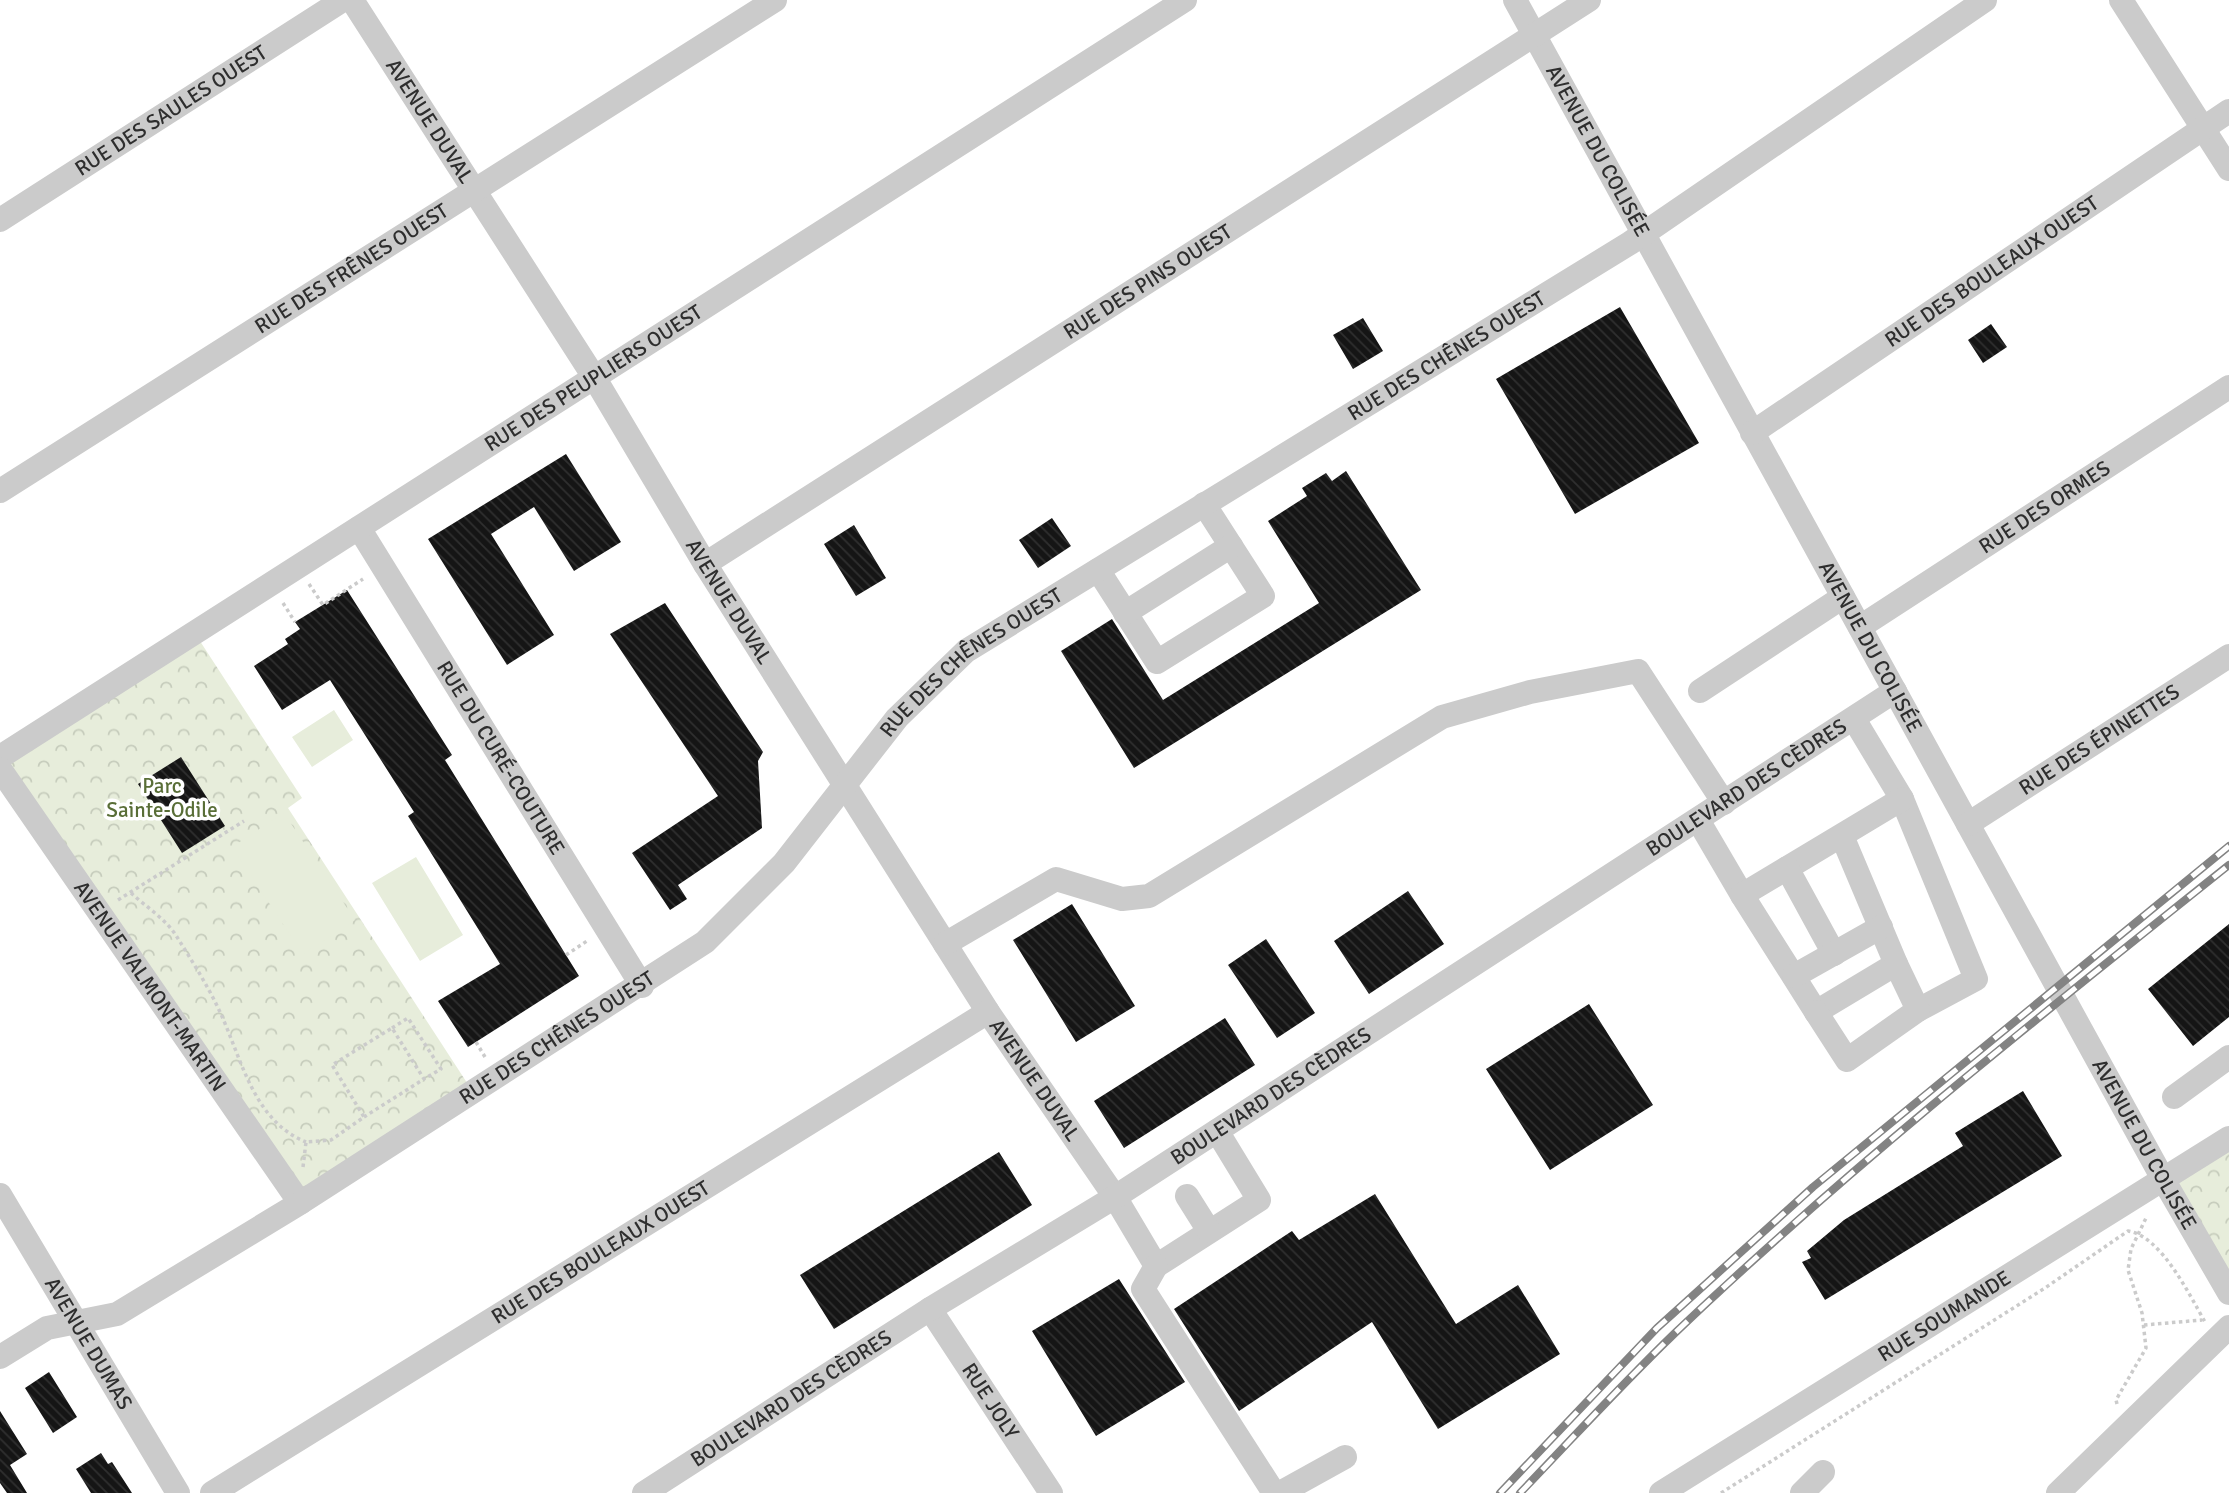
<svg xmlns="http://www.w3.org/2000/svg" width="2229" height="1493" viewBox="0 0 2229 1493" font-family="Signika,sans-serif">
<defs>
<pattern id="park-crowns" width="20" height="18" patternUnits="userSpaceOnUse" patternTransform="scale(1.75)"><rect width="20" height="18" fill="#e7eddb"/><path d="M2 6a3 3 0 1 1 6 0M12 15a3 3 0 1 1 6 0" fill="none" stroke="#c6ccbc"/></pattern>
<pattern id="building-back-hatch" width="6" height="6" patternUnits="userSpaceOnUse" patternTransform="scale(1.75)"><rect width="6" height="6" fill="#151515"/><path d="M-1 5l2 2M0 0l6 6M5-1l2 2" fill="none" stroke="#2f2f2f"/></pattern>
</defs>
<rect width="100%" height="100%" fill="#fff"/>
<path fill="url(#park-crowns)" d="M196 635 302 798 288 808 473 1092 300 1203 0 769Z
M2229 1138V1293L2163 1179Z"/>
<path fill="#e7eddb" d="M334 710 353 740 312 767 292 737Z
M284 813 355 920 303 954 232 847Z
M416 857 463 935 420 961 372 883Z"/>
<path fill="url(#building-back-hatch)" d="M1620 307 1699 443 1575 514 1496 379Z
M1363 318 1383 351 1353 369 1333 335Z
M1991 324 2007 347 1983 363 1968 340Z
M566 454 621 542 574 571 534 507 491 534 554 635 507 665 428 539Z
M1346 471 1421 590 1134 768 1061 651 1112 619 1163 700 1319 603 1268 521 1307 496 1302 488 1326 473 1332 481Z
M1052 518 1071 546 1038 568 1019 540Z
M854 525 886 578 856 596 824 544Z
M347 590 452 755 445 760 579 976 468 1047 438 1001 500 964 408 816 414 812 330 680 282 710 254 666 288 644 285 639 300 629 295 622Z
M665 603 763 752 758 761 762 828 678 885 687 899 670 910 632 853 718 796 610 634Z
M181 757 225 826 182 853 138 784Z
M1408 891 1444 944 1369 994 1334 941Z
M1072 904 1135 1006 1076 1042 1013 940Z
M2229 924V1017L2193 1046 2148 989Z
M1266 939 1315 1013 1277 1038 1228 965Z
M1589 1004 1653 1105 1550 1170 1486 1069Z
M1225 1018 1255 1065 1124 1148 1094 1101Z
M2023 1091 2062 1156 1825 1300 1802 1262 1811 1258 1807 1251 1844 1220 1963 1146 1955 1133Z
M999 1152 1032 1205 834 1329 800 1275Z
M1375 1194 1456 1324 1518 1285 1560 1354 1438 1429 1372 1322 1239 1411 1174 1309 1292 1231 1299 1240Z
M1119 1279 1185 1382 1096 1436 1032 1331Z
M49 1372 77 1417 53 1433 25 1388Z
M0 1411 27 1454 10 1465 27 1493H7L0 1483Z
M101 1453 108 1464 112 1462 132 1493H91L76 1469Z"/>
<g fill="none" stroke-linecap="round" stroke-linejoin="round">
<path stroke="#cbcbcb" stroke-width="3.5" stroke-dasharray="3.5 3.5" stroke-linecap="butt" d="M309 584 323 605 363 579
M283 603 295 622
M131 893C145 906 167 920 177 937 192 961 208 986 220 1012 241 1057 253 1121 306 1142
M118 900 244 821
M566 955 587 941
M392 1028 408 1018 441 1069 424 1079
M476 1042 485 1057
M303 1167 306 1142 331 1140 364 1117 332 1065 392 1028 424 1079 364 1117
M2144 1325 2202 1320
M2117 1404 2116 1400 2146 1348 2142 1313 2128 1270 2131 1249 2147 1216
M1721 1493 2045 1288 2128 1231C2161 1236 2189 1294 2205 1322"/>
<g stroke="#cbcbcb" stroke-width="24">
<path id="s1" d="M352 0 594 377 705 564 988 1012 1115 1197 1156 1266 1259 1200 1217 1131"/>
<path id="s2" d="M1515 0 2163 1179 2229 1293"/>
<path d="M2121 0 2229 169"/>
<path id="s3" d="M0 220 343 0"/>
<path id="s4" d="M1752 433 2229 111"/>
<path id="s5" d="M0 491 775 0"/>
<path id="s6" d="M359 528 642 986"/>
<path id="s7" d="M705 564 1589 0"/>
<path d="M1098 570 1157 662 1263 596 1204 504"/>
<path d="M1125 613 1231 546"/>
<path id="s8" d="M1860 627 2229 387"/>
<path d="M1700 691 1843 597"/>
<path d="M1854 719 1902 799 1976 979 1918 1010"/>
<path id="s9" d="M0 757 1185 0"/>
<path id="s10" d="M0 769 300 1203"/>
<path d="M1698 820 1742 895"/>
<path id="s11" d="M1968 824 2229 656"/>
<path d="M1842 836 1896 964 1816 1012 1742 895 1902 799"/>
<path d="M1787 868 1834 954"/>
<path d="M945 944 1056 879 1122 899 1149 896 1442 717 1530 692 1638 671 1724 803"/>
<path d="M1794 976 1881 927"/>
<path d="M1816 1012 1847 1060 1918 1010 1896 964"/>
<path d="M2174 1097 2229 1057"/>
<path id="s12" d="M0 1195 178 1493"/>
<path d="M1187 1196 1209 1231"/>
<path d="M1156 1266 1143 1289 1274 1493"/>
<path id="s13" d="M930 1309 1051 1493"/>
<path id="s14" d="M0 1357 47 1328 117 1314 300 1203 705 942 784 863 897 718 966 651 1630 243 1985 0"/>
<path id="s15" d="M212 1493 988 1012"/>
<path id="s16" d="M644 1493 930 1309 1115 1197 1895 691"/>
<path d="M1280 1493 1345 1457"/>
<path id="s17" d="M1661 1493 2229 1138"/>
<path d="M1802 1493 1823 1472"/>
<path d="M2058 1493 2229 1327"/>
</g>
<defs>
<path id="rail" d="M1500 1493 1657 1328 1813 1187 2229 846
M1520 1493C1571 1440 1621 1385 1675 1333 1849 1167 2040 1016 2229 865"/>
</defs>
<use href="#rail" stroke="#838383" stroke-width="8"/>
<use href="#rail" stroke="#fff" stroke-width="5" stroke-dasharray="16" stroke-linecap="butt"/>
</g>
<g text-anchor="middle" dominant-baseline="central" stroke-width="7" stroke-linejoin="round" paint-order="stroke">
<g font-size="21" fill="#2e2e2e" stroke="#fff">
<text stroke="none"><textPath href="#s3" startOffset="203">RUE DES SAULES OUEST</textPath></text>
<text stroke="none"><textPath href="#s1" startOffset="144">AVENUE DUVAL</textPath></text>
<text stroke="none"><textPath href="#s2" startOffset="172">AVENUE DU COLISÉE</textPath></text>
<text stroke="none"><textPath href="#s5" startOffset="416">RUE DES FRÊNES OUEST</textPath></text>
<text stroke="none"><textPath href="#s4" startOffset="289">RUE DES BOULEAUX OUEST</textPath></text>
<text stroke="none"><textPath href="#s7" startOffset="525">RUE DES PINS OUEST</textPath></text>
<text stroke="none"><textPath href="#s14" startOffset="1778">RUE DES CHÊNES OUEST</textPath></text>
<text stroke="none"><textPath href="#s9" startOffset="704">RUE DES PEUPLIERS OUEST</textPath></text>
<text stroke="none"><textPath href="#s8" startOffset="220">RUE DES ORMES</textPath></text>
<text stroke="none"><textPath href="#s1" startOffset="710">AVENUE DUVAL</textPath></text>
<text stroke="none"><textPath href="#s2" startOffset="738">AVENUE DU COLISÉE</textPath></text>
<text stroke="none"><textPath href="#s14" startOffset="1211">RUE DES CHÊNES OUEST</textPath></text>
<text stroke="none"><textPath href="#s11" startOffset="156">RUE DES ÉPINETTES</textPath></text>
<text stroke="none"><textPath href="#s6" startOffset="270">RUE DU CURÉ-COUTURE</textPath></text>
<text stroke="none"><textPath href="#s16" startOffset="1309">BOULEVARD DES CÈDRES</textPath></text>
<text stroke="none"><textPath href="#s10" startOffset="264">AVENUE VALMONT-MARTIN</textPath></text>
<text stroke="none"><textPath href="#s14" startOffset="646">RUE DES CHÊNES OUEST</textPath></text>
<text stroke="none"><textPath href="#s1" startOffset="1278">AVENUE DUVAL</textPath></text>
<text stroke="none"><textPath href="#s16" startOffset="742">BOULEVARD DES CÈDRES</textPath></text>
<text stroke="none"><textPath href="#s2" startOffset="1306">AVENUE DU COLISÉE</textPath></text>
<text stroke="none"><textPath href="#s15" startOffset="457">RUE DES BOULEAUX OUEST</textPath></text>
<text stroke="none"><textPath href="#s17" startOffset="334">RUE SOUMANDE</textPath></text>
<text stroke="none"><textPath href="#s12" startOffset="173">AVENUE DUMAS</textPath></text>
<text stroke="none"><textPath href="#s16" startOffset="175">BOULEVARD DES CÈDRES</textPath></text>
<text stroke="none"><textPath href="#s13" startOffset="110">RUE JOLY</textPath></text>
</g>
<g font-size="21" fill="#596e37" stroke="#fff">
<text x="162" y="786">Parc<tspan x="162" dy="24">Sainte-Odile</tspan></text>
</g>
</g>
</svg>
